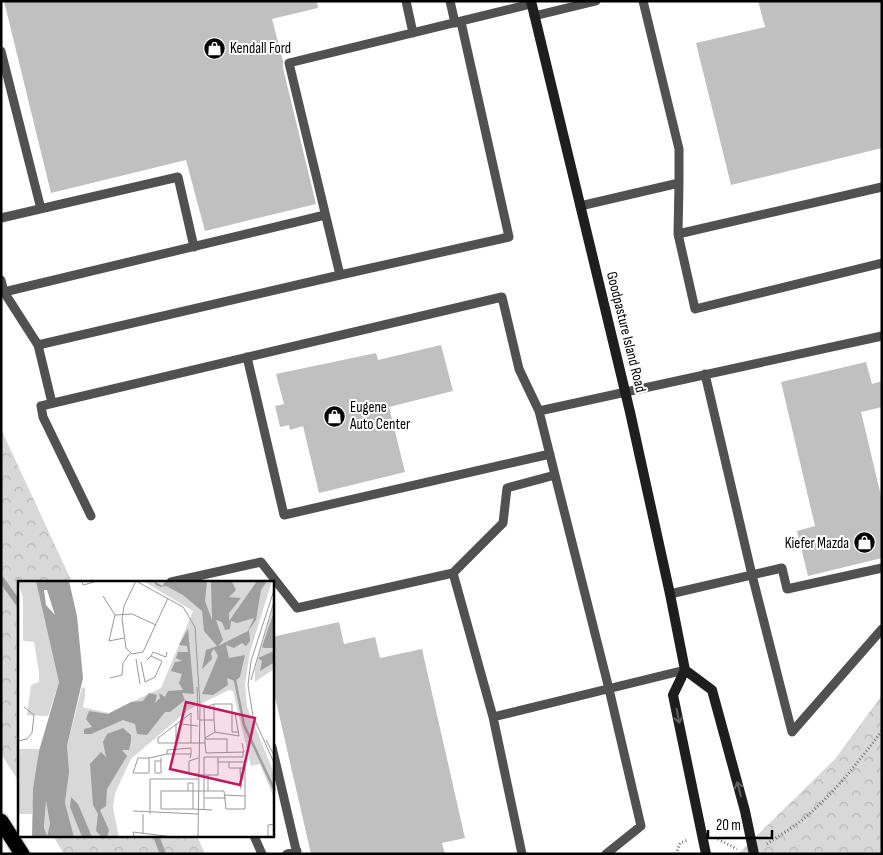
<svg xmlns="http://www.w3.org/2000/svg" width="883" height="855" viewBox="0 0 883 855" font-family="'Sofia Sans Condensed',sans-serif">
<defs>
<pattern id="park-crowns" width="20" height="18" patternUnits="userSpaceOnUse" patternTransform="scale(1.25)"><rect width="20" height="18" fill="#d8d8d8"/><path d="M2 6a3 3 0 1 1 6 0M12 15a3 3 0 1 1 6 0" fill="none" stroke="#b8b8b8"/></pattern>
</defs>
<rect width="100%" height="100%" fill="#fff"/>
<path fill="url(#park-crowns)" d="M1 429 72 582H19V782L1 754Z
M882 695V854H738L835 759Z
M53 836H197L205 854H64Z"/>
<g fill="none" stroke-linecap="round" stroke-linejoin="round">
<path stroke="#9f9f9f" stroke-width="6" d="M1 579 19 604
M156 836 163 854"/>
</g>
<path fill="#c0c0c0" d="M4 1H317L318 8 272 19 283 61V68L316 204 205 231 186 160 51 193Z
M758 1H882V148L731 185 696 43 765 27Z
M441 345 453 391 389 407 405 472 319 493 303 426 290 430 289 425 280 427 275 406 284 404 276 374 376 353 378 360Z
M866 362 872 384 882 381V407L861 412 882 500V558L808 576 797 531 815 526 781 382Z
M339 622 344 644 375 637 380 658 422 649 465 838 442 843 445 854H311L272 684V637Z"/>
<g fill="none" stroke-linecap="round" stroke-linejoin="round">
<defs>
<path id="motorway" d="M1 821 22 854"/>
</defs>
<use href="#motorway" stroke="#dbdbdb" stroke-width="18"/>
<path stroke="#737373" stroke-width="3" stroke-dasharray="1 2.5" stroke-linecap="butt" d="M718 839 737 849
M767 844C778 836 791 829 802 820 833 795 858 762 882 731
M676 854 680 843 688 840"/>
<path stroke="#515151" stroke-width="9" d="M406 1 413 33
M450 1 455 23
M534 16 596 1
M461 22 509 237 340 275 289 63 531 4
M1 51 41 209
M679 183 678 234 695 309 882 263
M580 206 679 183V149L643 1
M1 218 178 177 194 247
M678 234 882 187
M1 280 4 292 325 215
M4 292 38 345
M247 357 284 515 550 454
M705 374 752 575 792 732 882 629
M52 403 38 345 340 275
M555 475 539 411 882 336
M91 516 43 417 41 406 502 297 519 369 539 411
M453 573 503 523 507 488 555 475 609 689 641 826 606 854
M171 582 261 562 297 608 453 573 493 717 685 670
M670 594 782 568 787 589 882 568
M493 717 522 854
M272 747 297 854
M254 836 262 854
M287 854 297 851"/>
<path stroke="#1e1e1e" stroke-width="10" d="M531 1 630 412 670 594 685 670 673 695 706 854
M685 670 712 690 745 811 754 854"/>
<use href="#motorway" stroke="#000" stroke-width="15"/>
</g>
<defs><path id="oneway-shaft" d="M-6 0H5M1.5-3L5.5 0L1.5 3" fill="none" stroke-width="1.6" stroke-linecap="round" stroke-linejoin="round" transform="scale(1.25)"/></defs>
<g stroke="#626262">
<use href="#oneway-shaft" transform="translate(678 716) rotate(79)"/>
<use href="#oneway-shaft" transform="translate(739 789) rotate(-105)"/>
</g>
<defs>
<symbol id="shop-disc" viewBox="-11 -11 22 22"><circle r="9.5" fill="#000" stroke="#fff"/><path d="M-5-2.5h2.3a2.7 3.5 0 0 1 5.4 0H5L5.5 6h-11ZM-1.5-2.5h3a1.5 2.3 0 0 0-3 0Z" fill="#fff"/></symbol>
</defs>
<g fill-rule="evenodd">
<use href="#shop-disc" x="202" y="36" width="25" height="25"/>
<use href="#shop-disc" x="322" y="404" width="25" height="25"/>
<use href="#shop-disc" x="852" y="530" width="25" height="25"/>
</g>
<g text-anchor="middle" dominant-baseline="central" stroke-width="4" stroke-linejoin="round" paint-order="stroke">
<g font-size="15" fill="#000" stroke="#fff" text-anchor="start">
<text x="230" y="48">Kendall Ford</text>
<text x="350" y="407">Eugene<tspan x="350" dy="17">Auto Center</tspan></text>
<text x="849" y="543" text-anchor="end">Kiefer Mazda</text>
</g>
<g font-size="15" fill="#000" stroke="#fff">
<text transform="translate(626 332) rotate(76)">Goodpasture Island Road</text>
</g>
</g>
<g transform="translate(18 581)">
<rect width="256" height="256" fill="#fff"/>
<path d="M64 106 67 107V115L61 149 64 256H56L47 222 51 191 48 169ZM28 219 32 243 29 255 26 250Z" fill="#d8d8d8"/>
<path d="M0 0H18L39 81 41 101 30 135 9 134 13 104 21 101V91L16 61 5 60V17ZM125 0H254L232 71 227 103 229 126 256 192V217L242 183 233 185 215 110 211 109 170 129 113 178 97 212 95 227 101 256H60L49 224V185L63 126 91 132 143 107 175 30ZM256 22V88L237 101V88ZM0 168H21L14 233H0Z" fill="#d8d8d8"/>
<path d="M18 0H51L59 35 65 97 49 165 51 191 47 222 56 256H14L15 208 21 170 41 101ZM26 9H29L37 34 28 24ZM28 220 32 243 29 255 26 247ZM135 0 145 5 147 0H189L187 20 194 39 193 0 214 1 218 9 211 16 223 17 211 32V40L239 0H249L243 9 238 39 231 49 232 60 228 65 224 62 216 67 208 64 211 77 227 74 222 96 217 100 209 97 210 104 195 114 184 113 200 75 196 68 193 72 194 78 184 88 188 69 199 65 186 50 184 30 165 14 148 5 143 6 138 4ZM236 37 230 50 200 65 205 59 198 39 204 41 207 49 212 48 213 40 219 42ZM256 30V67H246L244 66ZM170 48 176 113 164 112 167 119 152 131H147L129 154 119 153 117 143 105 139 73 153H66V148L74 146 68 138 71 130 90 133 113 121 125 120 131 112 139 114 137 122 142 117 141 112 147 116 150 110 165 109 161 102 164 93 153 90 157 81 164 80 158 77 160 71H170L169 65 161 64ZM256 70 255 82 242 90 244 80 240 77ZM105 147 113 154V160L111 169H104L109 175 89 208 88 225 82 229 91 249 89 256H84L78 250 80 233 75 224 72 183 83 171 88 176 85 161 89 153ZM53 216 60 223 74 256H64L52 226Z" fill="#9f9f9f" fill-rule="evenodd"/>
<path fill="none" stroke="#9f9f9f" stroke-width="2.5" d="M217 99 226 144 257 210"/>
<path fill="none" stroke="#999" stroke-width="1" d="M64 0 65 4 80 0M118 0 106 25 104 38 108 67 114 73 125 71 150 17M118 0 165 26 177 46 182 125 180 256M257 6 233 80 230 104 235 135 257 184M85 15 97 34 114 33 138 44M97 34 91 60 106 57M133 75 135 71 148 76 149 71M118 78 122 103M123 81 127 101 137 96 144 80 133 75 129 79M92 97 104 94 105 82 112 72M233 99 257 17M179 106 180 139M196 123 186 127 187 157 197 151M163 139V143L180 145M182 139H196L197 151 221 155 217 132H214M196 139V123H214V151H220M187 158H209V171M248 159 257 176M0 160 9 158 14 152 16 134 6 126M158 161V143M173 162V132L140 157V162H187V157M187 162 188 172 226 171 224 162M200 176H225V171M131 177H120L115 192H131V177L149 173M172 177 173 173V167L149 169V173H173M180 177 171 180V193H180M143 180H137V192H143V177M211 181V187H226M222 187 223 208M181 194H200V176H186V194M186 194V228M170 210V202H175V228H143V210H206L208 228H227V181H200M190 210V194M206 214 227 215M187 217H208M175 228 194 229M115 230 180 233M132 233V198H180M125 253V233M143 256H116L115 251 155 256M250 256V244L257 243"/>
<path fill="#c2185b" fill-opacity="0.15" stroke="#c2185b" stroke-width="2.5" d="M168 121 237 137 222 204 152 188Z"/>
<rect width="256" height="256" fill="none" stroke="#000" stroke-width="2.5"/>
</g>
<rect width="883" height="855" fill="none" stroke="#000000" stroke-width="5"/>
<path d="M708 830v8h64v-8" fill="none" stroke="#000000" stroke-width="2.5"/>
<text x="716" y="830" font-size="15" fill="#000000" stroke="#ffffff" stroke-width="4" paint-order="stroke">20 m</text>
</svg>
